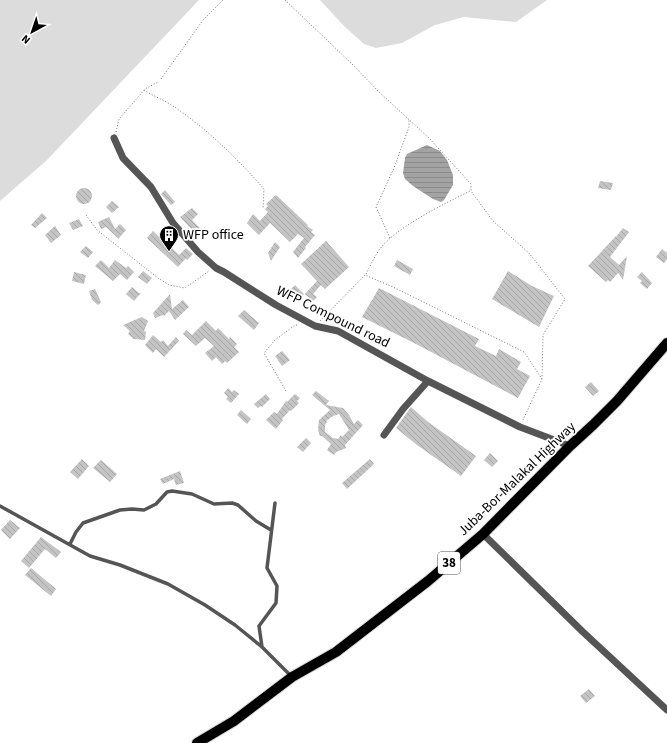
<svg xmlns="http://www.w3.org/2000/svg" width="667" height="743" viewBox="0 0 667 743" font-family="'Source Sans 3',sans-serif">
<defs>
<pattern id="water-rules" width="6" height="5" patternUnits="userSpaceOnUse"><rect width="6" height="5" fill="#a3a3a3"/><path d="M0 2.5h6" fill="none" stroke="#8b8b8b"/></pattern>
<pattern id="building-back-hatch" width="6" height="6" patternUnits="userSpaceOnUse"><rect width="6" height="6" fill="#c4c4c4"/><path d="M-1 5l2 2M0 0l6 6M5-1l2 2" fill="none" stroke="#a7a7a7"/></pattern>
</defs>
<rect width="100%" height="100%" fill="#fff"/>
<path fill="#dcdcdc" d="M0 0H199L47 160 0 201Z
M320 0H547L516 22 464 17 435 25 402 43 376 48 364 44 344 26Z"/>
<path fill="url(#water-rules)" d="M427 145 440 151 447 160 453 175V185L444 200 441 202 433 199 413 186 405 179 403 173 405 158 407 154Z"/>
<path fill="url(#building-back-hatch)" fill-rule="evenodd" d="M600 181 613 183 611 190 598 188Z
M76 196a8 8 0 1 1 16 0a8 8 0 1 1-16 0Z
M165 190 175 202 171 205 161 194Z
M276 195 308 225 307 226 313 230 311 232 315 235 305 247 306 248 298 258 293 252 304 238 298 234 290 242 270 223 259 235 247 223 253 214 260 221 268 212 265 209 268 206 266 204Z
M112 201 119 207 112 213 106 207Z
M192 208 198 214 192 220 201 229 196 234 180 217Z
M42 213 47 218 35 228 31 225Z
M109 217 115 229 120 224 126 230 119 238V239L106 227 101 229 98 222Z
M79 219 83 226 73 230 69 223Z
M55 226 61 235 51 243 45 235Z
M167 228 174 235 167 243 179 255 186 248 193 254 187 260 186 258 178 267 147 238 153 231 159 237Z
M623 228 629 232 610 257 619 265 627 256 623 280 618 273 610 282 608 280 606 282 588 266 616 236V237Z
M326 241 349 267 325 289 321 285 313 294 317 297 313 301 305 294 317 281 301 264Z
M275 242 280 247 271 261 268 253Z
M86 246 93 252 88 258 80 252Z
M662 249 667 253V259L664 263 656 257Z
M101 260 109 268 115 260 126 268 128 266 134 272 127 280 120 274 113 281 95 266Z
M397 260 413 269 410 275 394 266Z
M143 271 152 278 147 284 138 277Z
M508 271 532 286 554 296 539 327 492 299Z
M74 272 86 275 84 284 72 281Z
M642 272 652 283 647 289 640 283 642 281 637 277Z
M295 285 304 294 299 299 290 290Z
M132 287 139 293H141L134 301 126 294Z
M379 288 479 339 475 346 496 356 499 349 521 362 517 369 530 376 518 398 416 344 362 317Z
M95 289 101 302 98 305 92 300 89 291Z
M170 294 172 309 183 300 189 307 175 320 169 311 164 316 163 315 155 318 153 313Z
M244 310 259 323 254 330 238 316Z
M142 317 148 321 144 331 146 332 145 340 134 339 128 334 130 331 123 325Z
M206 321 216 331 218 328 229 339 230 337 237 344 234 347 239 352 227 363 225 361 222 364 216 357 212 361 205 353 214 346 205 338 196 346 183 334 186 330 192 335Z
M153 335 161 342 163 340 168 346 176 337 179 341 164 357 156 349 153 353 145 345Z
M282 351 290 360 282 366 275 356Z
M591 382 599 391 593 396 585 387Z
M228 388 232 392 234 390 239 394 231 403 226 399 228 397 224 393Z
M316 391 329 401 326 405 343 408 349 415 354 424 358 420 363 425 345 445 346 448 336 452 334 455 327 450 331 444 322 436H320L318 430 319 420 330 410 312 395ZM339 414 349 430 342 437 341 435 338 439 333 438 325 432V425L327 422 326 421 333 416Z
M266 394 270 399 262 407 261 406 258 408 254 404Z
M295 394 300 398 297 401 299 403 291 411 290 410 282 419 283 420 276 429 266 420 274 412 277 414 286 401 287 402Z
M411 407 428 422 476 456 461 476 417 445 396 428Z
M241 410 251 419 247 424 237 415Z
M306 438 311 443 303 452 297 447Z
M490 453 498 461 492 467 484 460Z
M82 459 89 466 78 479 70 472Z
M370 459 374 464 347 489 342 483Z
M101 460 117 474 110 482 93 468Z
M180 471 184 483 176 485 174 479 163 484 160 479Z
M10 520 20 528 10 539 1 530Z
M41 537 61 552 56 558 45 549 29 568 21 561Z
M31 568 56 589 51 596 25 575Z
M589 689 595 696 586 703 580 696Z"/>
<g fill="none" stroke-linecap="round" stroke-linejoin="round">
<defs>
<path id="primary" d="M197 743 234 721 292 677 336 652 428 581 483 534 570 446 593 425 617 401 667 343"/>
</defs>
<use href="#primary" stroke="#dbdbdb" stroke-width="12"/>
<path stroke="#777" stroke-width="1" stroke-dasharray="1 2" stroke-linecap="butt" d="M285 0 353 65 379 92 429 138 471 184V191L493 221 529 253 565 299 543 335 542 379
M161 79 203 20 223 0
M144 90C153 96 164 100 173 106 206 128 238 159 264 189L263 209
M116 132 119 119 145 89 158 82
M86 215 97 230 158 278 169 285 185 288 209 271
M390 238 376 207 394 168 409 127V120
M366 274C370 266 374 258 379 250 396 227 444 204 470 191
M320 321 365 275 393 287 524 352 542 379 523 420
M286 391 264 353 275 340 295 325H299"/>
<path stroke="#555" stroke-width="3.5" d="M0 506 90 556 120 565 168 584 205 605 235 625 262 647 291 676
M70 544 76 532 83 523 120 510 132 509 144 510 156 504 167 492 172 491 192 494 214 504 232 503 238 505 256 521 271 530
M262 647 259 626 276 603 277 586 267 568 275 503"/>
<path stroke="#555" stroke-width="7" d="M114 138 123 158 151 187 173 223 198 252 216 268 224 272 276 305 315 326 338 331 428 381 520 427 570 446
M384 435 403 409 428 381
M483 534 583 632 667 710"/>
<use href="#primary" stroke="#000" stroke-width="10"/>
</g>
<defs>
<symbol id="building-pin" viewBox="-11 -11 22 30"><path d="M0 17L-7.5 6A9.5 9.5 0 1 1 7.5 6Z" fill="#000" stroke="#fff"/><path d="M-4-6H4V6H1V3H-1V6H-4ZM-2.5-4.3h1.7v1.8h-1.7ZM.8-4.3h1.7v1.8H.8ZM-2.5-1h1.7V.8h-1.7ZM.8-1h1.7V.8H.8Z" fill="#fff"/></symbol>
</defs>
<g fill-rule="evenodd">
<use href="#building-pin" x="158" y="224" width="22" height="30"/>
</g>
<g text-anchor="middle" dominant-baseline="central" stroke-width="3.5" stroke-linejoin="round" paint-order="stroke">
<rect fill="#fff" stroke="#4c4c4c" stroke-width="1" x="438" y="552" width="22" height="22" rx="3"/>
<g font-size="13" font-weight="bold" fill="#000">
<text x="449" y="563">38</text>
</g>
<g font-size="14" fill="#000" stroke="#fff" text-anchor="start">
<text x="183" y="235">WFP office</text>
</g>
<g font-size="14" fill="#000" stroke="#fff">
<text transform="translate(333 317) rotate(26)">WFP Compound road</text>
<text transform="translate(517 479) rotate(-44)">Juba-Bor-Malakal Highway</text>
</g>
</g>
<g transform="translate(32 32) rotate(220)" stroke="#ffffff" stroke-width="3" paint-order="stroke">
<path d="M0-3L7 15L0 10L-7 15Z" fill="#000000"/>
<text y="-6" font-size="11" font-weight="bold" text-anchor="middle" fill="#000000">N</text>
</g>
</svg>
